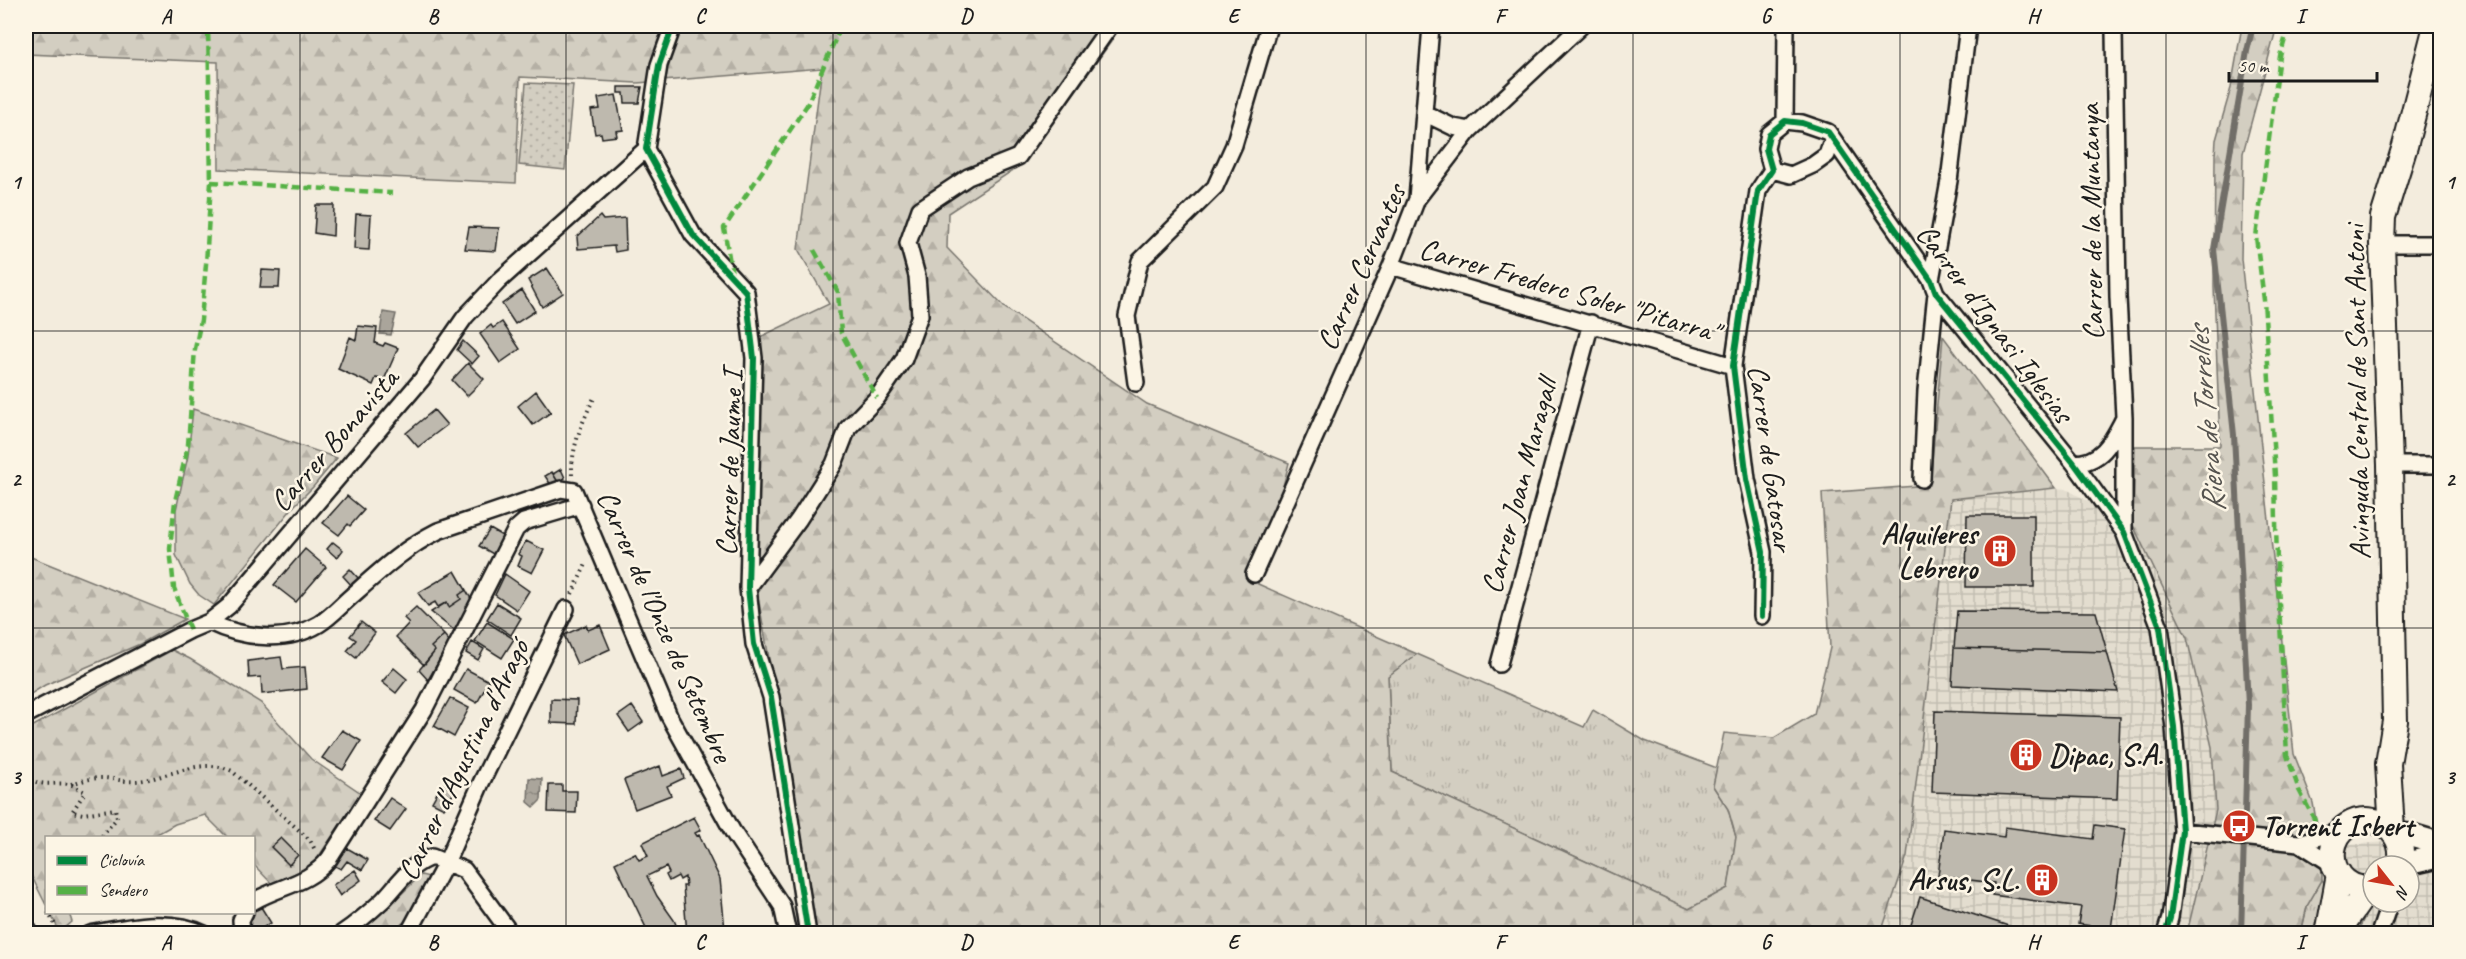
<svg xmlns="http://www.w3.org/2000/svg" width="2466" height="959" viewBox="0 0 2466 959" font-family="Caveat,sans-serif">
<defs>
<pattern id="industrial-grid" width="8" height="8" patternUnits="userSpaceOnUse" patternTransform="scale(1.5)"><rect width="8" height="8" fill="#e3ddcf"/><path d="M0 4h8M4 0v8" fill="none" stroke="#c2bdb1"/></pattern>
<pattern id="grass-tufts" width="24" height="20" patternUnits="userSpaceOnUse" patternTransform="scale(1.5)"><rect width="24" height="20" fill="#d3cec1"/><path d="M3 7l-1-3M5 7V3M7 7l1-3M15 17l-1-3M17 17v-4M19 17l1-3" fill="none" stroke="#b5b0a5"/></pattern>
<pattern id="forest-firs" width="22" height="20" patternUnits="userSpaceOnUse" patternTransform="scale(1.5)"><rect width="22" height="20" fill="#d3cec1"/><path d="M5 1l3.5 6h-7zM16 11l3.5 6h-7z" fill="#b5b0a5"/></pattern>
<pattern id="garden-dots" width="8" height="8" patternUnits="userSpaceOnUse" patternTransform="scale(1.5)"><rect width="8" height="8" fill="#d3cec1"/><path d="M2 2h.1M6 6h.1" fill="none" stroke="#b5b0a5" stroke-width="1.8" stroke-linecap="round"/></pattern>
<pattern id="water-ripples" width="26" height="14" patternUnits="userSpaceOnUse" patternTransform="scale(1.5)"><rect width="26" height="14" fill="#aaa59b"/><path d="M2 4q2-2 4 0t4 0M15 11q2-2 4 0t4 0" fill="none" stroke="#8a867e"/></pattern>
</defs>
<rect width="100%" height="100%" fill="#f3ecdd"/>
<filter id="ink" filterUnits="userSpaceOnUse"><feTurbulence type="fractalNoise" baseFrequency=".0167" numOctaves="2"/><feDisplacementMap in="SourceGraphic" scale="12" xChannelSelector="R" yChannelSelector="G"/><feConvolveMatrix kernelMatrix="1 2 1 2 8 2 1 2 1" color-interpolation-filters="sRGB"/></filter>
<g filter="url(#ink)">
<path fill="url(#industrial-grid)" fill-rule="evenodd" d="M2056 488 2066 489 2133 525 2187 638 2212 747 2216 810 2187 933 1881 934 1907 856 1951 499Z
M2412 840 2440 842V933H2357L2369 908 2343 901 2322 880 2321 847ZM2373 866H2409V902H2373Z"/>
<path fill="url(#grass-tufts)" stroke="#78756e" stroke-width="1.5" d="M1417 654 1584 727 1593 710 1645 741 1717 768 1713 786 1728 809 1736 837 1728 888 1689 909 1392 772 1388 676Z
M2322 880 2343 901 2369 908 2357 933 2301 934 2307 906Z"/>
<path fill="url(#forest-firs)" stroke="#78756e" stroke-width="1.5" d="M26 26H1105L1111 42 1024 163 948 213 947 248 1005 308 1147 404 1289 463 1258 584 1417 654 1388 676 1392 772 1689 909 1728 888 1736 837 1728 809 1713 786 1724 733 1774 738 1814 714 1830 648 1822 493 1930 485 1943 336 2056 488 1951 499 1907 856 1881 933H815L803 849 758 597 753 550 760 337 829 304 798 249 822 68 637 83 520 77 516 183 219 169 218 62 26 54Z
M2242 26H2277L2243 153 2241 259 2294 754 2313 803 2321 847 2322 880 2307 906 2301 933H2187L2216 810 2212 747 2187 638 2133 525 2135 446H2220L2214 287 2215 155 2216 140 2231 88Z
M193 409 337 458 313 487 294 506 214 605 199 595 190 584 176 555V510L188 456Z
M26 555 185 619 140 644 45 685 26 697Z
M172 650 190 659 261 703 311 759 361 793 311 868 293 877 272 884 254 865V838L227 837 205 815 175 824 152 837 46 838V905L26 865V730Z
M421 875 429 877 411 917 389 933 351 934 386 909Z
M50 913H69L72 922 60 932Z"/>
<path fill="url(#garden-dots)" stroke="#78756e" stroke-width="1.5" d="M526 83 573 85 565 170 519 165Z"/>
<path fill="url(#water-ripples)" stroke="#716e68" stroke-width="1.5" d="M383 312 396 314 391 335 380 334Z
M529 778 542 779 541 800 534 807 528 802Z"/>
<g fill="none" stroke-linecap="round" stroke-linejoin="round">
<path stroke="#716e68" stroke-width="6" d="M2245 813 2248 705 2234 435 2214 249 2247 51 2253 26
M2241 934 2244 838"/>
</g>
<path fill="#beb9ae" stroke="#1c1c1c" stroke-width="1.5" d="M618 87H642L639 103H625L624 93H618Z
M616 95 623 130 616 131 617 136 602 138 601 133 595 134 591 110 600 109 598 98Z
M316 205H334L333 236 314 233Z
M356 214 371 215 369 250 354 249Z
M600 216 603 220 625 218 626 250 615 252 614 246 578 249 577 237Z
M469 227 499 228 496 251 465 249Z
M547 268 563 293 542 307 528 280Z
M262 270 280 271 279 288H260Z
M522 290 535 311 515 324 502 304Z
M502 322 520 349 500 363 480 334 491 325 493 328Z
M358 326 377 328 375 343 383 346 385 343 398 348 384 380 376 378 373 385 338 369 350 337 356 340Z
M463 341 479 356 472 364 457 350Z
M468 363 484 379 467 396 452 380Z
M536 391 551 412 533 425 518 406Z
M434 410 447 425 418 447 406 433Z
M561 469 565 478 558 482 553 474Z
M552 472 558 482 551 485 545 476Z
M347 496 364 510 350 526 348 524 339 535 323 523Z
M1967 515H2034V587H1966Z
M490 529 504 537 495 555 479 546Z
M526 541 544 550 532 573 518 566 522 556 518 554Z
M333 542 343 550 337 558 327 549Z
M305 549 326 567 296 602 274 585Z
M350 569 359 579 352 586 343 576Z
M455 571 466 590 459 595 461 599 449 607 447 602 438 607 435 602 428 606 418 593Z
M505 574 529 591 517 610 495 595Z
M466 590 471 599 455 631 431 612 447 602 449 607 461 599 459 595Z
M497 603 521 618 511 635 487 619Z
M416 607 444 635 431 647 435 651 424 665 396 637 409 623 404 618Z
M1957 611 2096 612 2107 652 1954 648Z
M361 622 375 633 356 658 347 651 356 640 350 636Z
M487 622 514 639 502 658 475 641Z
M586 625 588 630 600 625 610 649 577 664 564 635Z
M444 635 450 642 428 680 419 670 435 651 431 647Z
M472 642 484 649 478 660 466 653Z
M1954 648 2107 652 2118 692 1952 685Z
M281 657 283 669 305 667 307 689 262 694 261 677 249 678 248 661Z
M394 668 407 679 396 693 382 682Z
M466 669 489 681 477 703 454 690Z
M450 698 469 708 454 737 434 726Z
M551 699 577 700 576 724 551 723Z
M632 706 643 722 629 732 618 716Z
M1935 711 2120 717 2117 799 1932 792Z
M342 730 361 741 343 770 322 758Z
M660 766 663 776 681 769 684 778 667 786 671 795 635 809 624 780Z
M442 784 455 791 444 808 432 802Z
M549 785H562V791H577L576 813 548 812Z
M390 798 406 809 390 831 374 821Z
M694 817 701 830 695 833 697 836 699 835 720 879 725 930H716V934H687L683 886H686L685 877 680 880 678 876 669 881 666 875 669 873 666 867 647 876 657 896 674 920 680 934H649L615 863 635 853 639 860 648 856 642 843Z
M2095 825 2125 829 2111 929 2078 924 2081 907 1992 895 1994 883 1938 876 1944 829 2004 837 2005 827 2093 839Z
M281 838 298 855 289 865 271 847Z
M347 848 368 860 362 870 347 861 341 869 335 866Z
M355 870 361 880 340 896 333 885Z
M1920 897 2033 934H1908Z
M261 907 271 923 252 934 247 926 254 911Z
M28 911 41 934H26V912Z"/>
<g fill="none" stroke-linecap="round" stroke-linejoin="round">
<defs>
<path id="street" d="M673 26 659 65 646 149 693 235 746 292 754 358 748 588 754 644 771 697 808 934
M2116 26 2114 31 2118 297 2124 417V532
M1424 113 1453 127 1470 130
M1785 121 1786 26
M1772 170 1791 175 1813 165 1827 155 1832 140
M1417 199 1431 26
M2382 244H2440
M1391 266 1733 366
M1931 280 1949 181 1968 26
M1136 383 1127 316 1140 261 1215 187 1234 145 1269 26
M2074 463C2102 463 2112 441 2123 420
M2390 465H2440
M1922 479 1926 391 1936 293
M1254 574 1391 266 1417 199 1470 130 1581 26
M748 588 799 519 834 464 848 428 877 398 904 359 920 315 917 276 908 243 920 209 968 177 1018 157 1110 26
M1762 616 1763 552 1747 479 1733 366 1758 191 1772 170 1766 149 1769 134 1785 121 1802 123 1828 132 1931 280 1936 293 2074 463 2124 532 2160 627 2174 727 2182 831 2170 918 2165 934
M209 622C242 638 286 644 319 624 332 616 343 603 354 594 381 570 406 547 438 531L561 489 574 491 669 716 733 832 782 906 788 934
M1499 664 1591 323
M26 715 190 630 209 622 229 606 422 379 465 317 499 281 646 149
M2182 831 2299 843 2342 831
M2299 843 2335 866
M254 901C280 886 309 884 329 859L424 710 516 529 524 522 581 505
M90 934C127 927 170 917 204 934
M242 934 241 920 245 912
M341 934C356 924 370 912 383 900 399 884 409 864 432 857L464 870 511 934
M408 934 446 863 481 783 566 609
M2379 934 2390 902"/>
<path id="secondary" d="M2395 834 2413 836 2440 844
M2400 865 2440 856"/>
<path id="primary" d="M2392 830 2388 764 2395 721 2390 465 2382 244 2383 217 2405 146 2436 26
M2373 888C2360 890 2348 886 2340 876 2334 869 2332 859 2333 850 2340 803 2411 814 2400 866
M2328 934 2339 874
M2336 934 2368 889"/>
</defs>
<use href="#street" stroke="#1c1c1c" stroke-width="20"/>
<use href="#secondary" stroke="#1c1c1c" stroke-width="27"/>
<use href="#primary" stroke="#1c1c1c" stroke-width="28"/>
<path stroke="#1c1c1c" stroke-width="4" stroke-dasharray="1.5 4.5" stroke-linecap="butt" d="M572 475C571 447 583 420 595 396
M572 594 587 562
M26 775C40 790 57 780 72 785 77 787 81 790 85 792L72 812 83 814 115 809 117 818 100 838
M71 784C84 780 98 776 112 779 121 780 127 782 136 781 167 779 201 756 232 771L310 840 315 850
M46 909V910
M48 912 60 934"/>
<use href="#street" stroke="#fcf5e5" stroke-width="15"/>
<use href="#secondary" stroke="#fcf5e5" stroke-width="22"/>
<use href="#primary" stroke="#fcf5e5" stroke-width="24"/>
<path stroke="#55b145" stroke-width="4.5" stroke-dasharray="9 4.5" stroke-linecap="butt" d="M1110 26H1111
M2289 26 2280 56 2256 237 2264 300 2275 476 2277 566 2287 755 2299 790 2323 836
M211 182 392 193
M814 250 838 292 841 333 877 398
M732 274 724 228 807 105 841 26
M190 630 174 588 170 549 175 501 188 445 195 349 201 320 206 264 211 182 208 26"/>
<defs>
<path id="cycleway" d="M673 26 659 65 646 149 693 235 746 292 754 358 748 588 754 644 771 697 808 934
M1762 616 1763 552 1747 479 1733 366 1758 191 1772 170 1766 149 1769 134 1785 121 1802 123 1828 132 1931 280 1936 293 2074 463 2124 532 2160 627 2174 727 2182 831 2170 918 2165 934"/>
</defs>
<use href="#cycleway" stroke="#fcf5e5" stroke-width="10"/>
<use href="#cycleway" stroke="#00873e" stroke-width="6"/>
</g>
</g>
<path fill="none" stroke="#1c1c1c" stroke-width="1.5" stroke-opacity="0.55" d="M300 26V934M566 26V934M833 26V934M1100 26V934M1366 26V934M1633 26V934M1900 26V934M2166 26V934M26 331H2440M26 628H2440"/>
<defs>
<symbol id="building-disc" viewBox="-11 -11 22 22"><circle r="9.5" fill="#c8321e" stroke="#fcf5e5"/><path d="M-4-6H4V6H1V3H-1V6H-4ZM-2.5-4.3h1.7v1.8h-1.7ZM.8-4.3h1.7v1.8H.8ZM-2.5-1h1.7V.8h-1.7ZM.8-1h1.7V.8H.8Z" fill="#fff"/></symbol>
<symbol id="bus-disc" viewBox="-11 -11 22 22"><circle r="9.5" fill="#c8321e" stroke="#fcf5e5"/><path d="M-5-6H5V4H4V6H2V4H-2V6H-4V4H-5ZM-3.5-4V0h7V-4ZM-3.5 1.2v1.5H-2V1.2ZM2 1.2v1.5H3.5V1.2Z" fill="#fff"/></symbol>
</defs>
<g fill-rule="evenodd">
<use href="#building-disc" x="1981" y="532" width="38" height="38"/>
<use href="#building-disc" x="2007" y="736" width="38" height="38"/>
<use href="#bus-disc" x="2220" y="807" width="38" height="38"/>
<use href="#building-disc" x="2023" y="861" width="38" height="38"/>
</g>
<g text-anchor="middle" dominant-baseline="central" stroke-width="5" stroke-linejoin="round" paint-order="stroke">
<g font-size="30" fill="#1c1c1c" stroke="#fcf5e5">
<text transform="translate(2091 222) rotate(-91)">Carrer de la Muntanya</text>
<text transform="translate(1361 267) rotate(-66)">Carrer Cervantes</text>
<text transform="translate(1569 290) rotate(16)">Carrer Frederc Soler "Pitarra"</text>
<text transform="translate(1995 323) rotate(53)">Carrer d'Ignasi Iglesias</text>
<text transform="translate(2357 392) rotate(-91)">Avinguda Central de Sant Antoni</text>
<text transform="translate(334 440) rotate(-49)">Carrer Bonavista</text>
<text transform="translate(1771 458) rotate(82)">Carrer de Gatosar</text>
<text transform="translate(729 463) rotate(-88)">Carrer de Jaume I</text>
<text transform="translate(1519 486) rotate(-75)">Carrer Joan Maragall</text>
<text transform="translate(665 626) rotate(66)">Carrer de l'Onze de Setembre</text>
<text transform="translate(463 760) rotate(-64)">Carrer d'Agustina d'Aragó</text>
</g>
<g font-size="30" font-weight="bold" fill="#1c1c1c" stroke="#fcf5e5" text-anchor="end">
<text x="1977" y="534">Alquileres<tspan x="1977" dy="34">Lebrero</tspan></text>
<text x="2049" y="755" text-anchor="start">Dipac, S.A.</text>
<text x="2262" y="826" text-anchor="start">Torrent Isbert</text>
<text x="2019" y="880">Arsus, S.L.</text>
</g>
<g font-size="32" font-style="italic" fill="#55534f" stroke="#fcf5e5">
<text transform="translate(2206 420) rotate(-95)">Riera de Torrelles</text>
</g>
</g>
<rect width="2466" height="959" fill="none" stroke="#fcf5e5" stroke-width="66"/>
<rect x="45" y="836" width="210" height="78" fill="#fcf5e5" stroke="#a29e95" stroke-width="1.5"/>
<rect x="57" y="856" width="30" height="9" fill="#00873e" stroke="#a29e95" stroke-width="1.5"/>
<text x="99" y="866" font-size="18" fill="#1c1c1c">Ciclovía</text>
<rect x="57" y="886" width="30" height="9" fill="#55b145" stroke="#a29e95" stroke-width="1.5"/>
<text x="99" y="896" font-size="18" fill="#1c1c1c">Sendero</text>
<g transform="translate(2391 884) rotate(121)"><circle r="28" fill="#fcf5e5" stroke="#a29e95" stroke-width="1.5"/>
<path d="M0-4.5L10 22L0 15L-10 22Z" fill="#c8321e"/>
<text y="-9" font-size="16" font-weight="bold" text-anchor="middle" fill="#1c1c1c">N</text>
</g>
<path d="M2229 72v9h148v-9" fill="none" stroke="#1c1c1c" stroke-width="3"/>
<text x="2238" y="72" font-size="18" fill="#1c1c1c" stroke="#fcf5e5" stroke-width="4.5" paint-order="stroke">50 m</text>
<rect x="33" y="33" width="2400" height="893" fill="none" stroke="#1c1c1c" stroke-width="2"/>
<g font-size="20" text-anchor="middle" font-weight="bold" fill="#1c1c1c">
<text x="166" y="23">A</text>
<text x="433" y="23">B</text>
<text x="700" y="23">C</text>
<text x="966" y="23">D</text>
<text x="1233" y="23">E</text>
<text x="1500" y="23">F</text>
<text x="1766" y="23">G</text>
<text x="2033" y="23">H</text>
<text x="2300" y="23">I</text>
<text x="16" y="189">1</text>
<text x="2450" y="189">1</text>
<text x="16" y="486">2</text>
<text x="2450" y="486">2</text>
<text x="16" y="784">3</text>
<text x="2450" y="784">3</text>
<text x="166" y="949">A</text>
<text x="433" y="949">B</text>
<text x="700" y="949">C</text>
<text x="966" y="949">D</text>
<text x="1233" y="949">E</text>
<text x="1500" y="949">F</text>
<text x="1766" y="949">G</text>
<text x="2033" y="949">H</text>
<text x="2300" y="949">I</text>
</g>
</svg>
